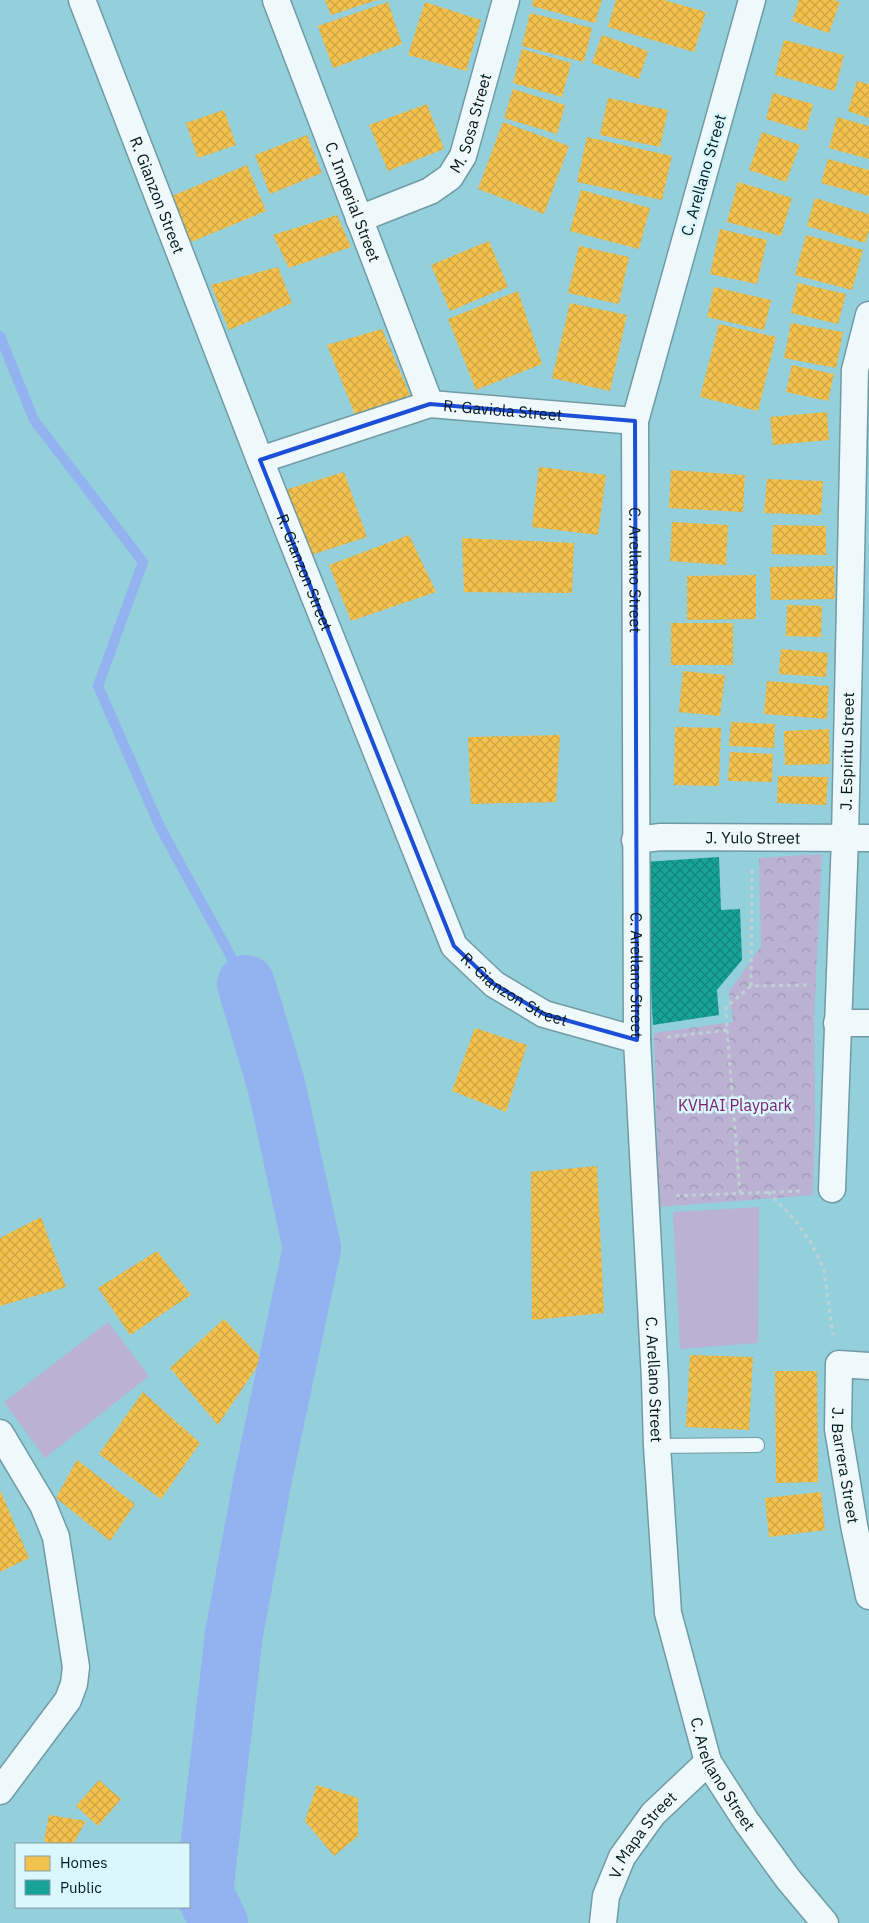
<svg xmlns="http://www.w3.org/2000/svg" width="869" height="1923" viewBox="0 0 869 1923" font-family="'IBM Plex Sans',sans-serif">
<defs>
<pattern id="park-crowns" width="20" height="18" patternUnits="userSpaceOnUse" patternTransform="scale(1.25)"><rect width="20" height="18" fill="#bab1d3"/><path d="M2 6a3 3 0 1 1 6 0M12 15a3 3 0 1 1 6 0" fill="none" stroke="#9e98b5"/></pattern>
<pattern id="homes-cross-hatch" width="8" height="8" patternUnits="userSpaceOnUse" patternTransform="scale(1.25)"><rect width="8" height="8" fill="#f2c14e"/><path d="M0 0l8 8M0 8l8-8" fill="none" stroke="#cea544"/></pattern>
<pattern id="public-cross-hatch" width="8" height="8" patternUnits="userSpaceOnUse" patternTransform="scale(1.25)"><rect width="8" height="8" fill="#17a398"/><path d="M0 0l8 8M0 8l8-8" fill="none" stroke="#13847b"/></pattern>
</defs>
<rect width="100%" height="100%" fill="#94cfdc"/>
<path fill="url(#park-crowns)" d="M822 854 814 1021 815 1114 813 1195 659 1207 654 1033 733 1022 729 992 761 946 759 858Z"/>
<path fill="#bab1d3" d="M759 1207 758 1343 680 1349 673 1212Z
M108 1322 149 1376 45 1458 4 1402Z"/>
<path fill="url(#homes-cross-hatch)" d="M325 0H377L331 15Z
M533 0H602L595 23 532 6Z
M616 0H664L706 12 694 52 608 27Z
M799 0H834L840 2 829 33 792 21Z
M388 2 402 44 333 68 318 26Z
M425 2 481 20 466 71 408 55Z
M530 13 592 28 584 62 522 46Z
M602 35 648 51 639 79 592 63Z
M784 40 844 55 835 91 775 75Z
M522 49 571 63 562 97 513 83Z
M857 81 869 84V118L848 111Z
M513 89 565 105 557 134 504 118Z
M773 93 813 104 806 131 766 119Z
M608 98 668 110 660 147 600 135Z
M427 104 444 149 388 171 369 125Z
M224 110 236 145 198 158 186 123Z
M837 117 869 126V159L829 148Z
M503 122 569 146 544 214 478 189Z
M762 132 800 145 786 182 749 170Z
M307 135 322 173 270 194 255 155Z
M587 137 672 156 662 200 577 182Z
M828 159 869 170V196L821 183Z
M247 165 266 211 191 242 172 196Z
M738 182 792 198 781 236 727 222Z
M581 190 650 208 639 249 570 231Z
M815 198 869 214V231L865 243 807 226Z
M337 215 351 247 289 268 273 235Z
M720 229 767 240 757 284 710 274Z
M806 235 863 250 852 290 795 275Z
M489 241 508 287 450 311 431 265Z
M579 246 629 257 619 304 568 293Z
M278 267 292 303 229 330 211 285Z
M798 283 846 294 838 324 791 313Z
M714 287 771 300 764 330 707 317Z
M518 291 542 364 476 390 448 319Z
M570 303 627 315 610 391 552 378Z
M791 323 843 332 836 368 784 358Z
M719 324 776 337 758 411 700 397Z
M382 329 410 395 356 417 327 345Z
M792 365 834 374 828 401 786 392Z
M827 412 829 440 773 445 770 417Z
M539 467 606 475 598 535 532 527Z
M671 470 745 475 743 512 669 508Z
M344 472 367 537 308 556 285 490Z
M767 479 823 481 821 515 764 513Z
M672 522 728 525 726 565 670 561Z
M773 525 826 526V555L772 554Z
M409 535 436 592 351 621 329 565Z
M462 538 574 543 572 593 464 592Z
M834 566 835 599 771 600 770 567Z
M756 575V619L687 620V576Z
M787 605 822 606 821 637 786 636Z
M671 623H733V665H671Z
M781 649 828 653 826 677 779 674Z
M683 671 725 675 720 716 679 712Z
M767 681 829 686 827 719 764 714Z
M731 722 775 724 774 748 729 746Z
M675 727 721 728 719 786 674 785Z
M829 729 830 764 785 765 784 731Z
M560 735 556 802 471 804 468 737Z
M730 752 773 754 772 782 728 781Z
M778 776 828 777 826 805 777 803Z
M475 1028 527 1045 506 1112 452 1091Z
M597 1166 604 1313 532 1320 531 1172Z
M41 1217 66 1287 0 1306V1238Z
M157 1251 191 1295 130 1335 98 1288Z
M224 1319 262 1359 218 1425 170 1368Z
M690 1355 753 1357 749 1430 686 1427Z
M775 1371H817L818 1482 776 1483Z
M143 1392 200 1443 161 1499 99 1454Z
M77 1460 135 1504 110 1541 56 1498Z
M0 1490 29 1558 0 1572Z
M821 1492 825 1530 769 1537 765 1498Z
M99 1780 121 1799 98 1826 76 1806Z
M317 1785 358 1798V1836L334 1856 305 1821Z
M49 1815 86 1821 73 1844H50L44 1841Z"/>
<path fill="url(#public-cross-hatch)" d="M719 857 721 910 740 909 742 960 717 990 719 1015 653 1025 644 862Z"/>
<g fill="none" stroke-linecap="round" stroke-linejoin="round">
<path stroke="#93b2f0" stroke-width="10" d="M0 336 34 420 143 562 98 686 160 827 246 984"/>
<path stroke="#93b2f0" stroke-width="58" d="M219 1923 204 1892 234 1634 262 1483 312 1248 276 1084 246 984"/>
<defs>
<path id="service" d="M657 1446 757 1445"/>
<g id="minor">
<path id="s1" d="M82 0 260 460 454 946 494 984 544 1014 637 1040"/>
<path id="s2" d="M276 0 430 404"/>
<path id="s3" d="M752 0 635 421 637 1040 655 1380 657 1446 668 1613 708 1762 746 1821 788 1879 825 1923"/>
<path id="s4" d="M359 219 430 191 450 177 463 156 506 0"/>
<path id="s5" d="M260 460 430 404 635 421"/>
<path id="s6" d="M635 840 661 837 869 838"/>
<path d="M837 1023H869"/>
<path id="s7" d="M832 1189 845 838 855 370 869 315"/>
<path id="s8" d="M869 1366 839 1364 838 1429 854 1525 869 1596"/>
<path d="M0 1433 43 1505 56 1537 76 1667 74 1684 68 1700 0 1791"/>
<path id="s9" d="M603 1923 606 1896 622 1857 653 1814 708 1762"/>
</g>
</defs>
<use href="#service" stroke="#709ba4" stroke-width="16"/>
<use href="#minor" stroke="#709ba4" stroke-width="29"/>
<path stroke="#bed2d5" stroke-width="3" stroke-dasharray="4 4" stroke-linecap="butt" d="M751 986 752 866
M727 1030 740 1193
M667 1037 727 1030 726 1007 751 986 810 985
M768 1192 793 1218 810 1241 824 1270 833 1335
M676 1196 802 1191"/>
<use href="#service" stroke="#eff8fa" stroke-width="14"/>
<use href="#minor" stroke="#eff8fa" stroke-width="26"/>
</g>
<path fill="none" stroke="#1d4ed8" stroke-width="4" stroke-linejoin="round" d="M430 404 635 421 637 1040 544 1014 494 984 454 946 260 460Z"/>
<g text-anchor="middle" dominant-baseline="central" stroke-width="5" stroke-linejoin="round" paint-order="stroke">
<g font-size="16" fill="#02191e" stroke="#daf7fe">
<text stroke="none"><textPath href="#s4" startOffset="159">M. Sosa Street</textPath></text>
<text transform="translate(703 175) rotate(-74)">C. Arellano Street</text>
<text stroke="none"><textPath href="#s1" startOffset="209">R. Gianzon Street</textPath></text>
<text stroke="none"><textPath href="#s2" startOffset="216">C. Imperial Street</textPath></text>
<text stroke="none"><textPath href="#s5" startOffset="252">R. Gaviola Street</textPath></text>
<text stroke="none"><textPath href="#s1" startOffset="614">R. Gianzon Street</textPath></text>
<text stroke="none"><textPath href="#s3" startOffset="586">C. Arellano Street</textPath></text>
<text stroke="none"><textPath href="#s7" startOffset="438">J. Espiritu Street</textPath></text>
<text stroke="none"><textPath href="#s6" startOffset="118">J. Yulo Street</textPath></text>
<text stroke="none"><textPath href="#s3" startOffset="991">C. Arellano Street</textPath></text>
<text stroke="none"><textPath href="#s1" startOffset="1092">R. Gianzon Street</textPath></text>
<text stroke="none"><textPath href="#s3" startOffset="1396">C. Arellano Street</textPath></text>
<text stroke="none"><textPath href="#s8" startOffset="132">J. Barrera Street</textPath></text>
<text stroke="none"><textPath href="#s3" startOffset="1801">C. Arellano Street</textPath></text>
<text stroke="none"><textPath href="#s9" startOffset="99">V. Mapa Street</textPath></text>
</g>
<g font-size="16" fill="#7b206f" stroke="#daf7fe">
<text x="735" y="1105">KVHAI Playpark</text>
</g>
</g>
<rect x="15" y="1843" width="175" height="65" fill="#daf7fe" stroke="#849ea4"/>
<rect x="25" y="1856" width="25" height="15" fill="#f2c14e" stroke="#849ea4"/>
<text x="60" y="1868" font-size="15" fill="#02191e">Homes</text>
<rect x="25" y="1880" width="25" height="15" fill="#17a398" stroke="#849ea4"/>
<text x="60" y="1893" font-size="15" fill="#02191e">Public</text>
</svg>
